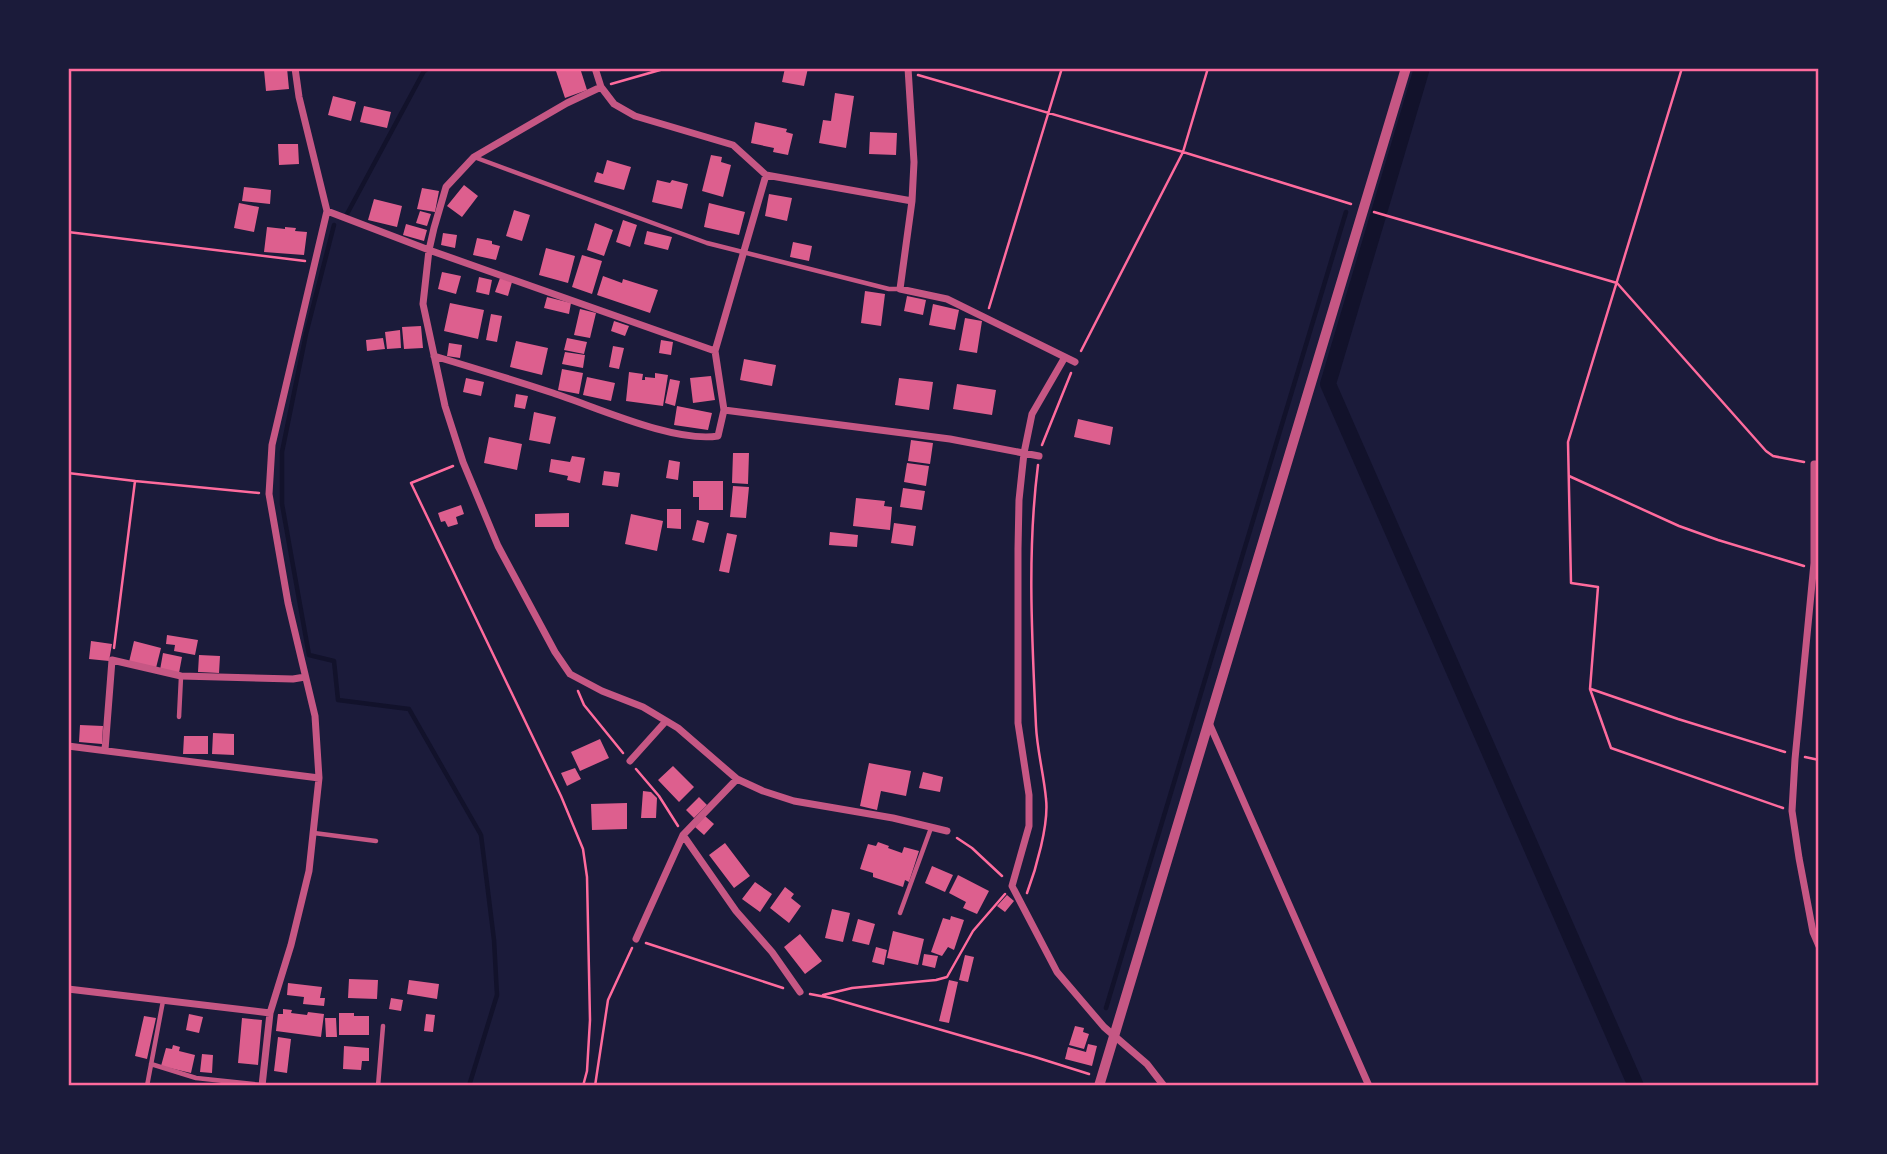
<svg xmlns="http://www.w3.org/2000/svg" width="1887" height="1154" viewBox="0 0 1887 1154" font-family="'Roboto Condensed',sans-serif">
<rect width="100%" height="100%" fill="#1b1b3a"/>
<g fill="none" stroke-linecap="round" stroke-linejoin="round">
<path stroke="#12122b" stroke-width="4.5" d="M347 214 424 71 429 68
M334 225 306 334 282 452V504L309 655 334 661 338 700 409 709 481 835 494 940 497 995 469 1086
M1106 1008 1346 212"/>
<path stroke="#12122b" stroke-width="16" d="M1422 68 1328 384 1636 1086"/>
</g>
<path fill="#dd5f8e" d="M287 68 289 89 266 91 264 70Z
M555 68H580L587 90 565 98Z
M785 68H808L804 86 782 82Z
M835 93 854 96 846 148 819 143 823 120 831 121Z
M333 96 356 102 351 121 328 115Z
M364 106 391 112 387 128 360 122Z
M755 122 787 129 786 132 793 134 788 155 773 152 774 148 751 143Z
M870 132 897 133 896 155 869 154Z
M278 144H298L299 164 279 165Z
M711 155 722 157 721 162 731 165 723 197 702 191Z
M607 160 631 167 624 190 594 182 597 172 603 174Z
M657 180 670 183 672 180 688 184 682 209 652 202Z
M464 185 478 196 462 217 447 206Z
M244 187 271 190 270 204 242 201Z
M422 188 439 191 435 212 417 209Z
M769 194 792 198 787 221 765 216Z
M374 199 402 206 397 227 368 220Z
M239 203 259 207 254 232 234 228Z
M709 203 745 212 739 235 704 227Z
M514 210 530 215 522 241 506 236Z
M420 211 431 214 427 226 416 223Z
M623 220 637 225 630 247 616 242Z
M595 223 613 230 604 256 587 250Z
M406 224 427 230 424 241 403 235Z
M267 227 285 229V227L296 228 295 231 307 232 304 255 264 252Z
M647 231 672 237 668 250 644 244Z
M443 233 457 235 455 248 441 245Z
M477 238 492 241V244L500 246 496 260 473 255Z
M793 242 812 246 809 261 790 257Z
M546 248 575 256 568 283 539 275Z
M582 255 602 261 592 294 572 287Z
M442 272 461 276 456 294 438 289Z
M603 276 622 283 623 279 658 290 650 313 597 295Z
M479 277 492 280 489 295 476 292Z
M500 278 512 282 508 296 495 292Z
M865 291 885 294 881 326 861 323Z
M907 296 926 300 923 315 904 311Z
M547 297 571 303 569 314 544 308Z
M450 303 484 310 478 339 444 331Z
M933 304 959 310 955 330 929 325Z
M580 309 596 313 590 338 574 335Z
M491 314 502 316 497 342 486 340Z
M965 318 982 321 977 353 959 350Z
M614 321 629 326 625 336 611 331Z
M421 326 423 348 404 349 402 327Z
M400 330 401 348 387 349 385 332Z
M383 338 385 349 367 351 366 340Z
M567 338 587 342 584 354 564 350Z
M661 340 673 342 671 355 659 353Z
M516 341 548 348 542 375 510 367Z
M449 343 462 345 460 358 447 356Z
M613 346 624 348 619 369 609 367Z
M565 352 585 355 583 368 562 364Z
M744 359 776 365 772 386 740 380Z
M562 369 583 373 579 394 558 390Z
M629 372 643 374 642 380H645V377L655 378V373L668 375 663 406 626 401Z
M711 376 715 400 693 403 690 378Z
M587 377 615 383 611 401 583 395Z
M466 378 484 382 481 396 463 392Z
M899 378 933 382 929 410 895 405Z
M670 379 680 381 675 406 665 403Z
M957 384 996 390 992 415 953 409Z
M516 394 528 396 525 409 514 407Z
M677 406 712 413 708 430 674 425Z
M534 412 556 417 550 444 529 440Z
M1078 419 1113 427 1110 445 1074 437Z
M489 437 522 444 517 470 484 463Z
M911 440 933 443 930 464 908 461Z
M733 453H749L748 484 732 483Z
M572 456 585 458 580 483 567 480 568 476 549 472 551 459 570 462Z
M669 460 680 462 678 480 666 478Z
M907 463 929 466 926 486 904 482Z
M604 471 620 473 618 487 602 485Z
M693 481H723V510H699V497H693Z
M733 486 749 487 746 518 730 517Z
M903 488 925 491 922 510 900 507Z
M856 498 885 501 884 506 892 507 890 530 853 526Z
M461 505 464 514 456 517 458 524 448 527 445 521 441 522 438 513Z
M667 509H681V529L667 528Z
M569 513V527H535V514Z
M631 514 663 521 657 551 625 544Z
M697 520 709 523 704 543 692 540Z
M894 523 916 526 913 546 891 543Z
M830 532 858 535 857 547 829 545Z
M727 533 737 535 729 573 719 571Z
M167 635 198 640 195 655 174 651 175 645 166 644Z
M91 641 112 644 109 661 89 659Z
M134 641 161 648 156 668 129 662Z
M163 653 182 657 179 673 160 670Z
M199 655 220 656 219 673 198 672Z
M80 725 103 726 102 744 79 742Z
M213 733 234 734V755L212 754Z
M184 736H208V754H183Z
M600 739 609 758 580 771 571 752Z
M869 763 911 771 906 796 881 791 877 810 860 806Z
M673 766 694 787 679 802 658 780Z
M575 768 581 779 567 786 561 773Z
M923 772 943 777 940 792 919 788Z
M643 791 651 792 657 798 656 818H641Z
M699 797 707 805 694 818 686 810Z
M627 803V829L592 830 591 804Z
M705 816 714 824 704 835 695 827Z
M878 842 889 846 888 848 902 853 904 847 919 851 909 882 905 880 903 887 873 877V873L860 869 868 844 876 846Z
M725 843 750 876 734 888 709 855Z
M932 866 953 875 945 892 925 883Z
M958 875 989 891 977 914 963 908 966 902 949 893Z
M755 882 772 894 760 912 742 899Z
M785 887 794 894 791 898 801 906 789 923 770 908Z
M1007 895 1014 901 1005 912 997 906Z
M832 909 850 913 843 942 825 938Z
M951 916 964 920 954 950 948 947 942 956 931 952 943 918 950 920Z
M858 919 875 924 869 945 852 941Z
M893 931 924 939 918 965 887 958Z
M800 934 822 961 805 974 784 947Z
M876 947 887 950 884 965 872 962Z
M924 954 938 956 935 968 922 965Z
M965 955 974 957 968 982 959 980Z
M349 979 378 980 377 999 348 998Z
M409 980 439 984 437 999 407 994Z
M949 980 958 982 949 1023 939 1021Z
M288 983 322 987 320 998H325L324 1006 303 1004 304 997 287 995Z
M391 998 403 1000 401 1011 389 1009Z
M283 1009 292 1010 291 1013 307 1015 308 1012 324 1014 321 1037 276 1031 278 1014H283Z
M339 1013H354V1016H369V1035H339Z
M189 1014 203 1017 199 1033 186 1030Z
M426 1014 435 1015 433 1032 424 1031Z
M144 1016 156 1018 147 1059 135 1056Z
M242 1018 262 1020 258 1065 238 1063Z
M325 1018H336L337 1037H326Z
M1075 1026 1084 1028 1083 1032 1089 1034 1084 1049 1069 1045Z
M278 1037 291 1039 287 1073 274 1071Z
M1088 1044 1097 1046 1092 1066 1065 1059 1068 1047 1086 1052Z
M173 1045 180 1047 179 1051 195 1055 191 1073 161 1066 166 1048 172 1049Z
M344 1046 369 1048V1061H362L361 1070 343 1069Z
M202 1054 213 1055 212 1073 200 1072Z"/>
<g fill="none" stroke-linecap="round" stroke-linejoin="round">
<path stroke="#ff6b9d" stroke-width="2.5" d="M1682 68 1568 442 1571 583 1598 587 1590 689 1611 748 1783 808
M918 75 1183 152 1351 204
M611 84 667 68
M1374 212 1617 283 1766 451 1773 456 1804 462
M68 232 305 261
M989 308 1062 68
M1081 351 1183 152 1208 68
M1042 445 1071 373
M453 466 411 483 561 796 583 849 587 877 590 1020 587 1071 583 1086
M68 473 135 481 259 493
M1569 476 1679 526 1718 540 1804 566
M114 648 135 481
M1591 689 1678 719 1785 752
M578 691 584 705 623 753
M1805 757 1819 760
M636 769 659 796 678 826
M957 838 972 848 1002 876
M1027 893C1036 869 1049 824 1046 799 1044 775 1037 750 1036 726 1032 639 1027 551 1038 465
M646 943 783 988
M810 994 831 998 1035 1057 1089 1074
M823 995 852 988 936 980 947 977 973 931 1005 894
M595 1086 608 1000 632 948"/>
<path stroke="#c65784" stroke-width="4.5" d="M474 157 707 243 889 289H900
M179 717 181 677
M314 833 376 841
M900 913 931 828
M151 1064 196 1078 262 1085
M147 1086 163 1001
M378 1086 383 1026"/>
<path stroke="#c65784" stroke-width="7" d="M595 68 601 87 614 104 635 116 733 145 766 175 912 201
M908 68 914 162 912 201 900 289 947 299 1075 362
M601 87 567 103 474 157 446 187 434 228 429 250 423 304 445 406 463 462 498 546 555 652 570 674 602 691 643 707 678 728 737 779 763 791 794 801 893 818 947 831
M327 211 429 250 715 351
M434 356C474 368 513 380 553 393 596 407 674 443 718 436L724 410 715 351 766 175
M1065 357 1032 414 1024 453 1019 500 1018 549V723L1029 795V826L1012 886 1057 972 1104 1027 1147 1064 1164 1086
M724 410 950 439 1039 456
M1819 464H1814V563L1795 759 1792 811 1799 858 1813 932 1819 946
M1209 723 1369 1086
M68 746 319 778
M105 750 112 660 181 676 293 679 305 677
M630 761 666 721
M683 835 736 911 772 952 800 992
M636 939 683 835 737 779
M68 989 270 1013
M262 1086 270 1013 291 945 309 871 319 778 315 716 288 603 269 494 272 445 327 211 299 97 295 68"/>
<path stroke="#c65784" stroke-width="10" d="M1099 1086 1406 68"/>
</g>
<rect width="1887" height="1154" fill="none" stroke="#1b1b3a" stroke-width="140"/>
<rect x="70" y="70" width="1747" height="1014" fill="none" stroke="#ff6b9d" stroke-width="2.5"/>
</svg>
